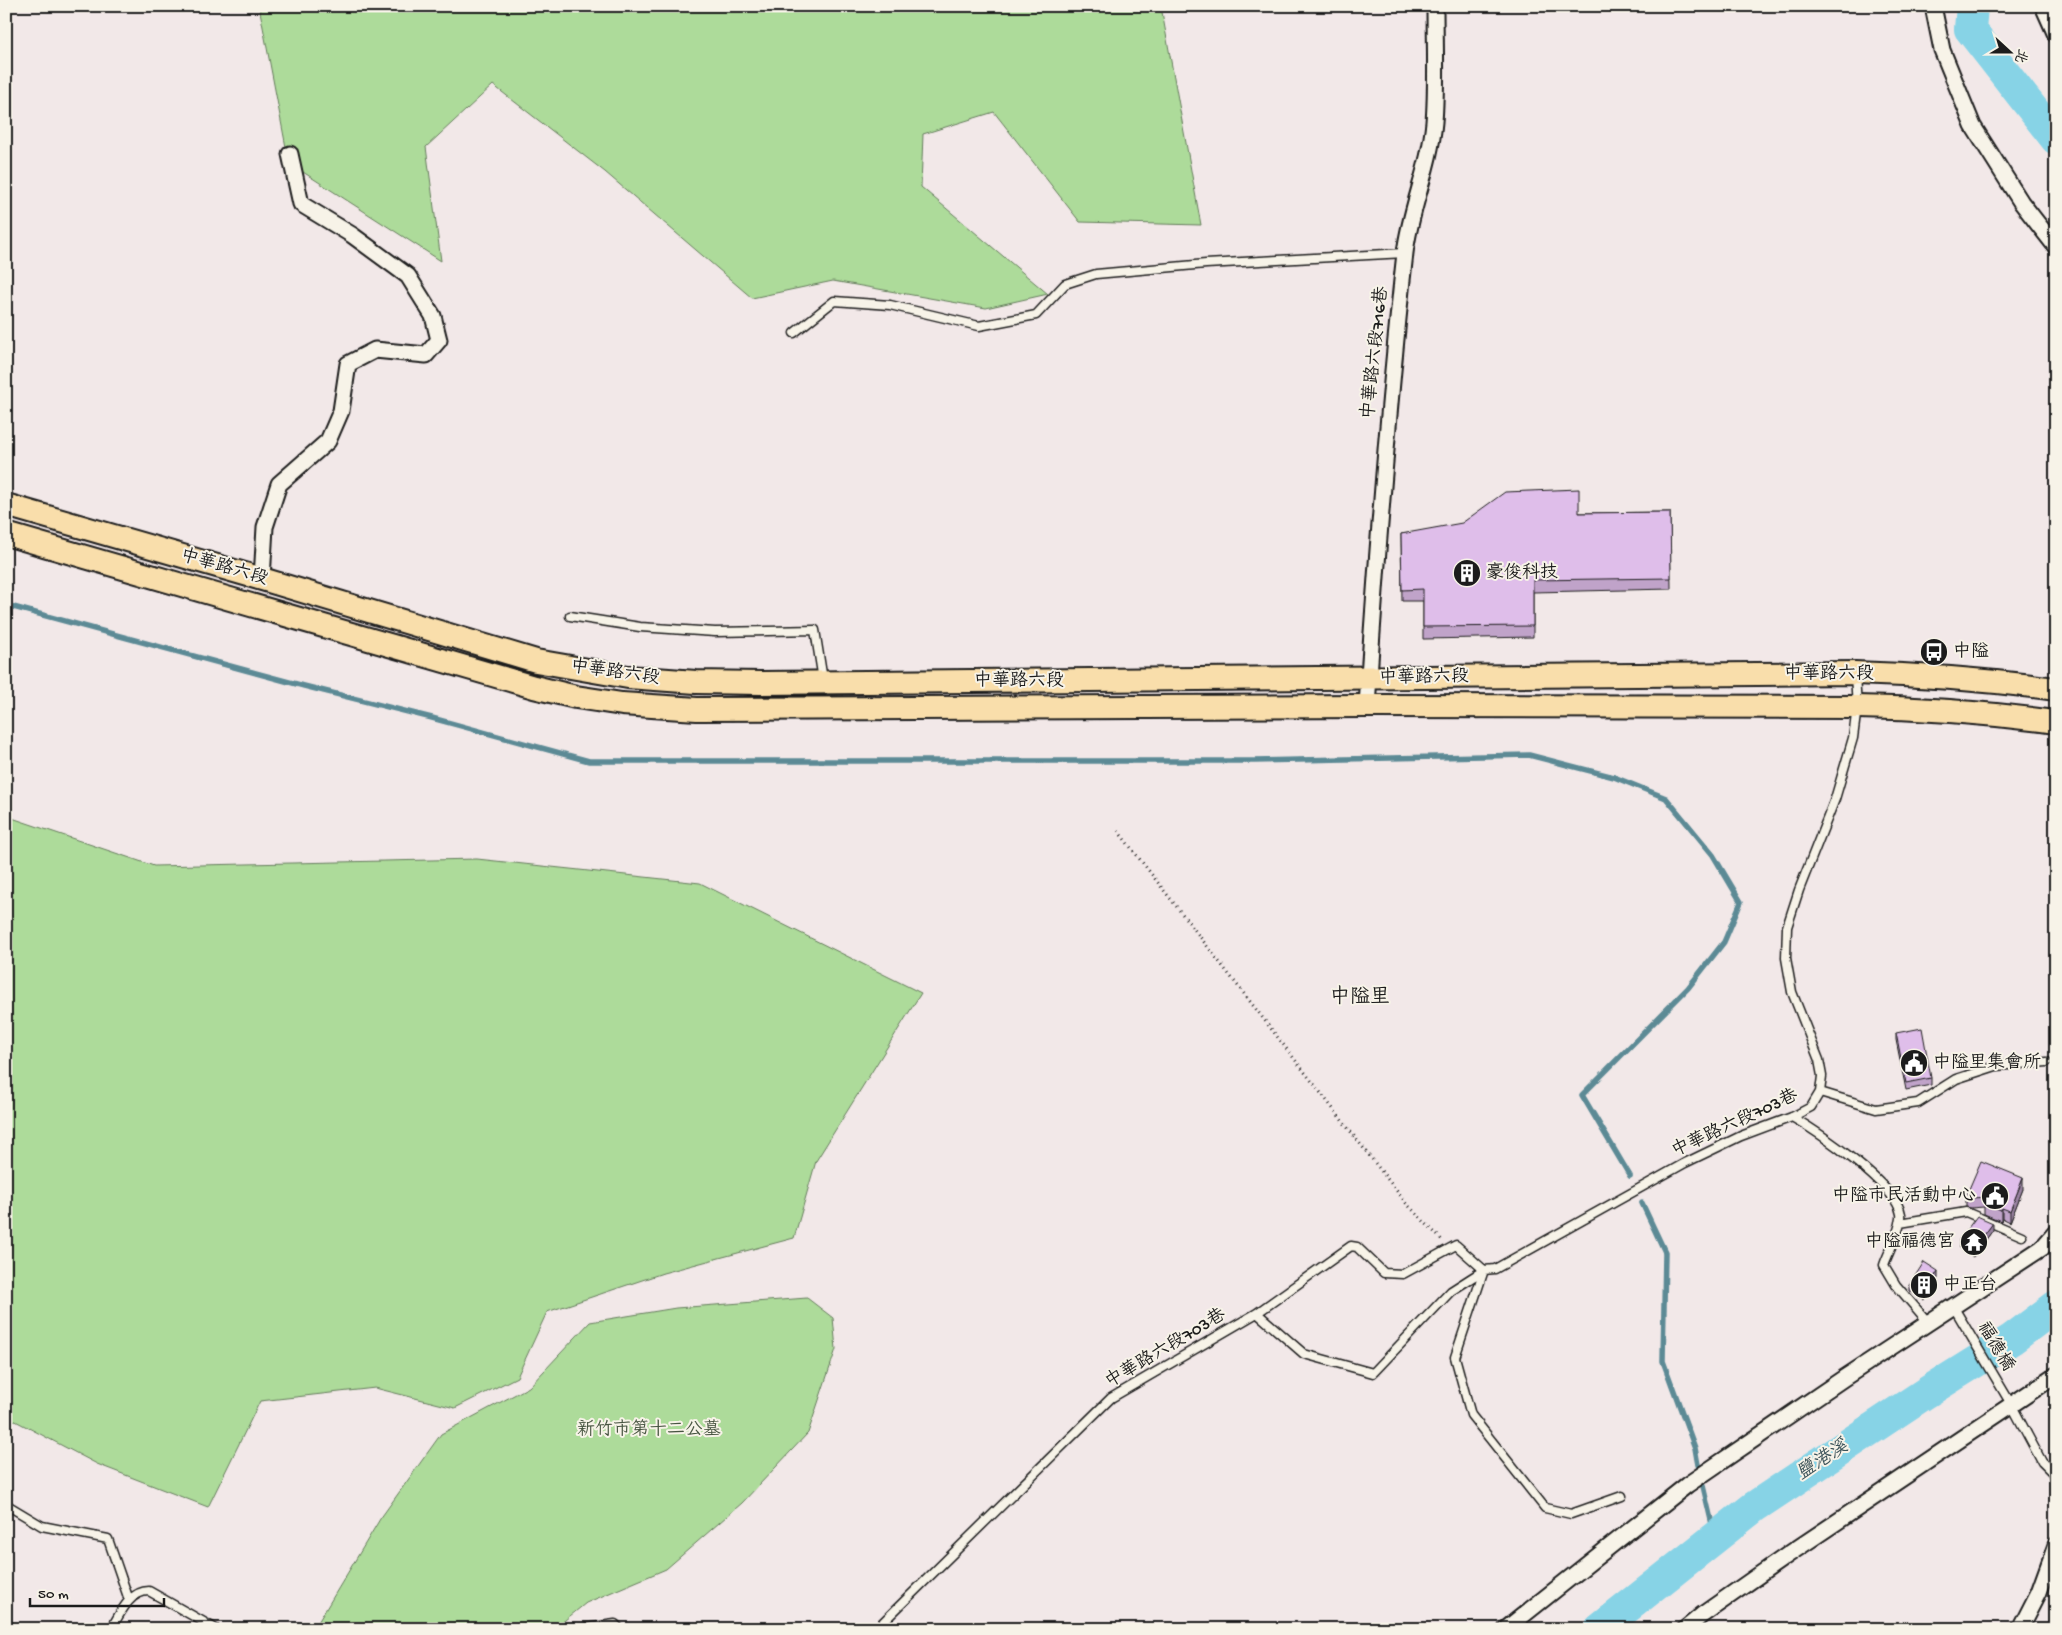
<svg xmlns="http://www.w3.org/2000/svg" width="2062" height="1635" viewBox="0 0 2062 1635" font-family="'Gochi Hand','LXGW WenKai TC',sans-serif">
<rect width="100%" height="100%" fill="#f2e8e8"/>
<filter id="ink" filterUnits="userSpaceOnUse"><feTurbulence type="fractalNoise" baseFrequency=".02" numOctaves="2"/><feDisplacementMap in="SourceGraphic" scale="10" xChannelSelector="R" yChannelSelector="G"/><feConvolveMatrix kernelMatrix="1 2 1 2 8 2 1 2 1" color-interpolation-filters="sRGB"/></filter>
<g filter="url(#ink)">
<path fill="#addb9a" stroke="#647c5b" d="M259 6H1152L1162 12 1201 225 1080 222 994 112 923 134 921 187 1048 294 986 308 833 281 752 298 605 172 493 85 426 147 441 261 289 163Z
M6 816 154 866 477 859 700 883 921 993 816 1161 794 1238 663 1273 547 1312 517 1377 455 1408 375 1388 260 1401 208 1507 97 1464 6 1416Z
M807 1298 833 1318 836 1349 808 1433 742 1503 666 1569 586 1603 554 1629H314L380 1519 441 1434 529 1387 590 1322 676 1308Z"/>
<g fill="none" stroke-linecap="round" stroke-linejoin="round">
<path stroke="#5c8a95" stroke-width="5.5" d="M6 605 304 686 432 718 589 761H1255L1529 755 1614 777 1666 798 1713 855 1741 902 1724 942 1688 988 1582 1095 1630 1176
M1642 1203 1665 1252 1663 1361 1695 1448 1698 1465
M1703 1486 1715 1537"/>
<path stroke="#87d3e6" stroke-width="32" d="M1972 6 1970 29 2056 139
M1600 1629 1754 1507 1924 1394 2012 1339 2056 1306"/>
<defs>
<path id="lane" d="M794 333 834 301 890 305 979 326 1036 315 1065 284 1096 274 1206 264 1405 253
M570 616 640 627 715 632 815 630 823 680
M1820 1092 1876 1109 1918 1103 1956 1079 1996 1066 2047 1062
M1792 1117C1817 1131 1897 1186 1901 1214 1903 1225 1888 1253 1884 1265L1896 1285 1928 1322
M1900 1223 1966 1212 2022 1236
M1484 1270 1455 1357 1471 1415 1545 1508 1571 1514 1622 1496
M1953 1306 2011 1404 2042 1462 2056 1476
M1257 1313 1304 1354 1373 1373 1451 1291 1484 1270
M7 1505 42 1526 108 1539 129 1600
M111 1629C120 1614 129 1591 149 1591L216 1629
M579 1629 615 1624 620 1629
M876 1629 1111 1398 1257 1313 1351 1246 1357 1247 1384 1273 1403 1274 1456 1245 1484 1270 1495 1269 1685 1163 1741 1136 1792 1117 1811 1107 1820 1092 1822 1076 1819 1060 1792 992 1786 958 1787 927 1799 890 1835 799 1853 738 1857 707 1855 675"/>
<path id="street" d="M1933 6 1942 50 1973 126 2021 202 2056 247
M2043 6 2056 35
M262 579 265 527 279 484 328 441 341 411 348 364 375 350 426 355 439 340 433 316 408 276 352 235 301 204 290 154
M1367 706C1377 555 1388 404 1405 253 1410 209 1430 167 1434 122 1437 84 1435 44 1435 6
M1506 1629 1687 1485 1844 1378 2042 1248 2056 1232
M1685 1629 1702 1615 1789 1554 2056 1375
M2020 1629 2039 1592 2056 1545"/>
<path id="primary" d="M6 505 262 579 536 661 628 677 696 682 761 683 1855 673C1922 675 1989 680 2056 689
M6 534 534 687 576 697 622 704 697 709 1367 706 1857 707C1924 708 1989 713 2056 722"/>
</defs>
<use href="#lane" stroke="#1c1c1c" stroke-width="11"/>
<use href="#street" stroke="#1c1c1c" stroke-width="19"/>
<use href="#primary" stroke="#1c1c1c" stroke-width="26"/>
<path stroke="#1c1c1c" stroke-width="3" stroke-dasharray="1 4" stroke-linecap="butt" d="M1118 831 1406 1203 1442 1240"/>
<use href="#lane" stroke="#f7f3e8" stroke-width="8"/>
<use href="#street" stroke="#f7f3e8" stroke-width="15"/>
<use href="#primary" stroke="#f9deab" stroke-width="22"/>
</g>
<path fill="#c0a3c9" stroke="#1c1c1c" d="M1670 512 1671 589 1533 592V637L1423 639V601H1402L1401 534 1579 513Z
M1896 1033 1931 1078V1085L1906 1090 1896 1040Z
M2023 1189 2010 1222 2002 1218 2001 1221 1984 1214V1207L1971 1208 1966 1207V1196Z
M1993 1230 1973 1257 1959 1247V1240Z
M1938 1278 1924 1300 1910 1291V1284Z"/>
<path fill="#9c85a4" stroke="#1c1c1c" d="M2023 1178V1189L2010 1222V1211Z
M2002 1208V1218L2001 1221V1210Z
M1993 1223V1230L1973 1257V1250Z
M1938 1271V1278L1924 1300V1293Z"/>
<path fill="#dfbeea" stroke="#1c1c1c" d="M1579 489V513L1670 512 1671 578 1533 580V626L1423 627V589L1402 590 1401 534 1462 523 1505 492Z
M1922 1028 1931 1078 1906 1083 1896 1033Z
M1981 1161 2023 1178 2010 1211 2002 1208 2001 1210 1984 1203 1989 1197 1971 1198 1966 1196Z
M1977 1216 1993 1223 1973 1250 1959 1240Z
M1924 1262 1938 1271 1924 1293 1910 1284Z"/>
</g>
<defs>
<symbol id="building-disc" viewBox="-11 -11 22 22"><circle r="9.5" fill="#1c1c1c" stroke="#f7f3e8"/><path d="M-4-6H4V6H1V3H-1V6H-4ZM-2.5-4.3h1.7v1.8h-1.7ZM.8-4.3h1.7v1.8H.8ZM-2.5-1h1.7V.8h-1.7ZM.8-1h1.7V.8H.8Z" fill="#fff"/></symbol>
<symbol id="bus-disc" viewBox="-11 -11 22 22"><circle r="9.5" fill="#1c1c1c" stroke="#f7f3e8"/><path d="M-5-6H5V4H4V6H2V4H-2V6H-4V4H-5ZM-3.5-4V0h7V-4ZM-3.5 1.2v1.5H-2V1.2ZM2 1.2v1.5H3.5V1.2Z" fill="#fff"/></symbol>
<symbol id="civic-disc" viewBox="-11 -11 22 22"><circle r="9.5" fill="#1c1c1c" stroke="#f7f3e8"/><path d="M-.6-6.5H3V-4.5H.6V-3L4-1V1h2V6H-6V1h2V-1L-.6-3ZM-1.2 2.5V6h2.4V2.5Z" fill="#fff"/></symbol>
<symbol id="temple-disc" viewBox="-11 -11 22 22"><circle r="9.5" fill="#1c1c1c" stroke="#f7f3e8"/><path d="M0-6L5-2H3V0L6.5 2.5H4V6H1.5V3h-3V6H-4V2.5H-6.5L-3 0V-2H-5Z" fill="#fff"/></symbol>
</defs>
<g fill-rule="evenodd">
<use href="#building-disc" x="1451" y="557" width="32" height="32"/>
<use href="#bus-disc" x="1918" y="636" width="32" height="32"/>
<use href="#civic-disc" x="1898" y="1047" width="32" height="32"/>
<use href="#civic-disc" x="1979" y="1180" width="32" height="32"/>
<use href="#temple-disc" x="1958" y="1226" width="32" height="32"/>
<use href="#building-disc" x="1908" y="1269" width="32" height="32"/>
</g>
<g text-anchor="middle" dominant-baseline="central" stroke-width="4" stroke-linejoin="round" paint-order="stroke">
<g font-size="18" fill="#1c1c1c" stroke="#f7f3e8">
<text transform="translate(1376 353) rotate(-84)">中華路六段716巷</text>
<text transform="translate(224 568) rotate(16)">中華路六段</text>
<text transform="translate(615 673) rotate(8)">中華路六段</text>
<text x="1829" y="674">中華路六段</text>
<text transform="translate(1424 678) rotate(-1)">中華路六段</text>
<text x="1019" y="681">中華路六段</text>
<text transform="translate(1735 1124) rotate(-25)">中華路六段703巷</text>
<text transform="translate(1995 1347) rotate(59)">福德橋</text>
<text transform="translate(1166 1349) rotate(-31)">中華路六段703巷</text>
</g>
<g font-size="18" fill="#1c1c1c" stroke="#f7f3e8" text-anchor="start">
<text x="1486" y="573">豪俊科技</text>
<text x="1953" y="652">中隘</text>
<text x="1933" y="1063">中隘里集會所</text>
<text x="1976" y="1196" text-anchor="end">中隘市民活動中心</text>
<text x="1955" y="1242" text-anchor="end">中隘福德宮</text>
<text x="1943" y="1285">中正台</text>
</g>
<g font-size="18" fill="#485542" stroke="#f7f3e8">
<text x="649" y="1430">新竹市第十二公墓</text>
</g>
<g font-size="19" font-style="italic" fill="#3c5359" stroke="#f7f3e8">
<text transform="translate(1823 1461) rotate(-33)">鹽港溪</text>
</g>
<g font-size="20" fill="#1c1c1c" stroke="#f7f3e8">
<text x="1360" y="998">中隘里</text>
</g>
</g>
<rect width="2062" height="1635" fill="none" stroke="#f7f3e8" stroke-width="25"/>
<rect x="12" y="12" width="2037" height="1610" fill="none" stroke="#1c1c1c" stroke-width="2" filter="url(#ink)"/>
<g transform="translate(2010 52) rotate(111)" stroke="#f7f3e8" stroke-width="4" paint-order="stroke">
<path d="M0-4L9 19L0 12L-9 19Z" fill="#1c1c1c"/>
<text y="-8" font-size="14" font-weight="bold" text-anchor="middle" fill="#1c1c1c">北</text>
</g>
<path d="M30 1598v8h134v-8" fill="none" stroke="#1c1c1c" stroke-width="2.5"/>
<text x="38" y="1598" font-size="15" fill="#1c1c1c" stroke="#f7f3e8" stroke-width="4" paint-order="stroke">50 m</text>
</svg>
